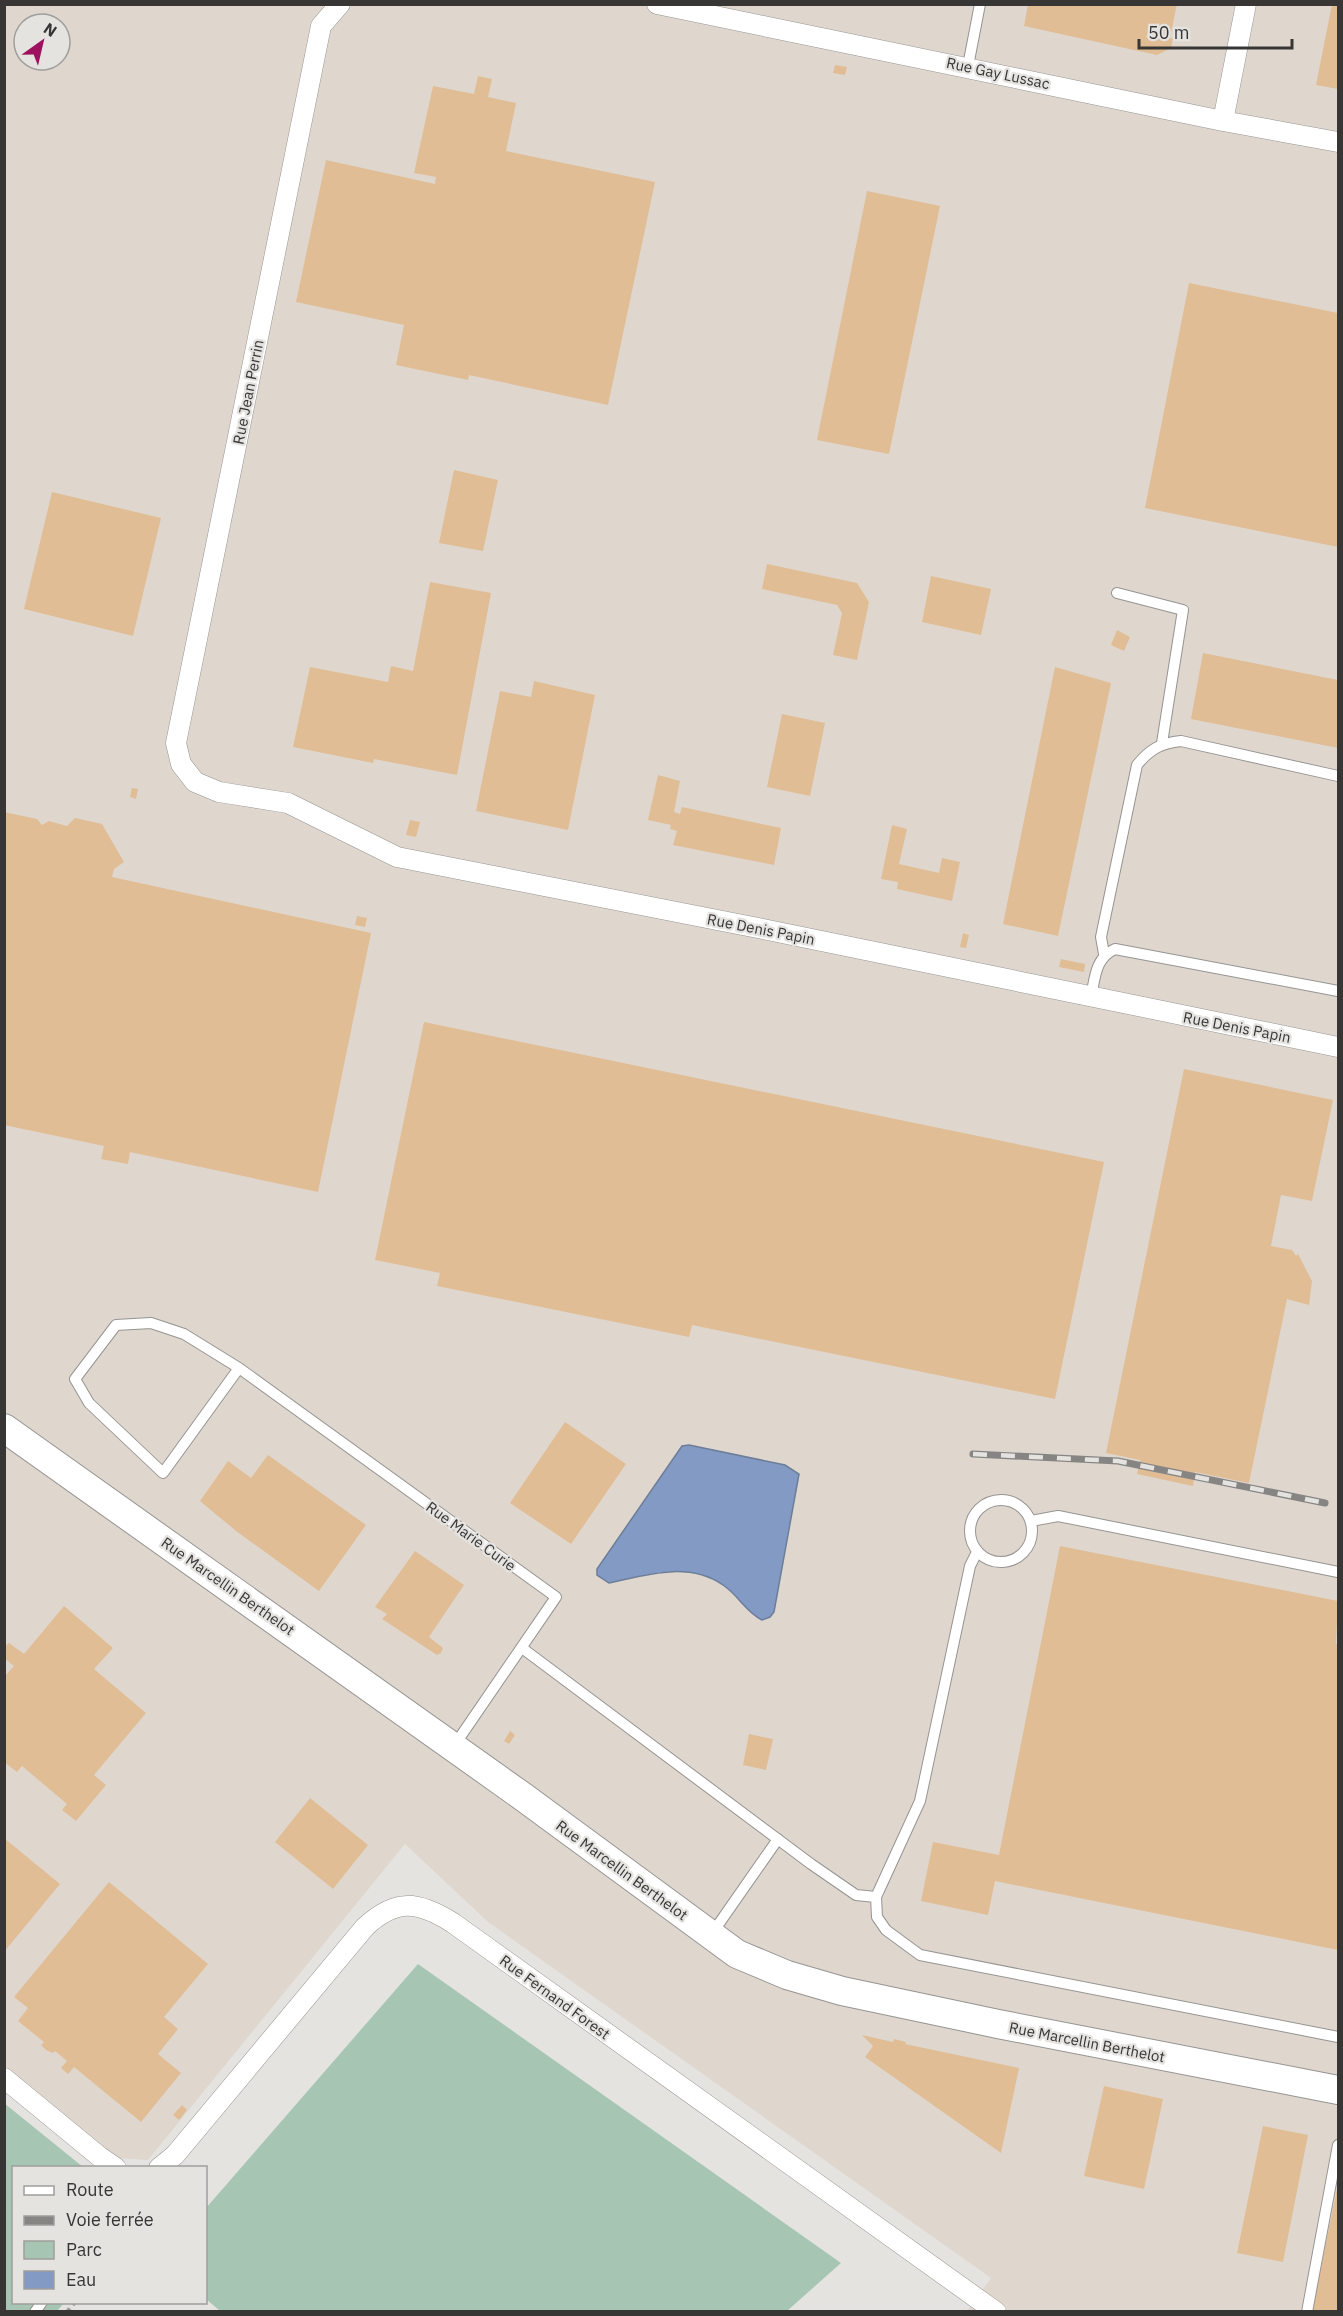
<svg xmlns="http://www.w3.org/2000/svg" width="1343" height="2316" viewBox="0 0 1343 2316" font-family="'IBM Plex Sans',sans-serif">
<rect width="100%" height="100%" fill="#e5e3e0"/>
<path fill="#dfd7ce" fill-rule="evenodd" d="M4 5H1338V2311H967L991 2278 488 1922 405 1844 148 2160 115 2158 5 2066ZM24 24H60V60H24Z"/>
<path fill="#a6c6b3" d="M418 1964 841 2263 787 2311H220L206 2299V2208Z
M4 2103 83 2167 14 2168V2302L64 2303 57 2311H5Z"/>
<path fill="#839bc4" stroke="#6c7d99" stroke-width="1.5" d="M689 1445 785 1465 799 1474 774 1612 770 1617 762 1620C746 1612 738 1595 723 1585 688 1561 646 1575 609 1583L597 1575V1569L682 1446Z"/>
<path fill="#e0bd95" d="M1028 4H1177L1170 38 1173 39 1171 48 1157 55 1024 26Z
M1332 4H1338V89L1316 85Z
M835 65 847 67 845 75 833 73Z
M478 76 492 79 488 97 516 103 506 151 655 182 608 405 469 375 468 380 396 365 404 325 296 302 326 160 435 184 436 177 414 173 433 86 474 94Z
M867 191 940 206 889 454 817 440Z
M1189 283 1338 313V547L1145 508Z
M454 470 498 480 483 551 439 543Z
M52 492 161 518 133 636 24 609Z
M767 564 857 583 869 602 857 660 833 655 842 613 837 605 762 589Z
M931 576 991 589 981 635 922 622Z
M430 582 491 593 457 775 374 759 373 763 293 747 310 667 388 682 391 666 413 671Z
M1117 630 1130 637 1124 651 1111 645Z
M1203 653 1338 680V748L1191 719Z
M1055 667 1111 683 1058 936 1003 924Z
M534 681 595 695 568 830 476 811 500 691 531 697Z
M782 714 825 723 810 796 767 787Z
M658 775 680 781 674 812 680 814 682 807 781 828 774 865 673 845 677 831 670 829 671 825 648 820Z
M132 788 138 789 136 799 130 797Z
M4 812 37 819 42 825 49 821 67 826 75 818 102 824 124 862 114 869 112 877 371 933 318 1192 130 1152 128 1164 101 1159 104 1146 4 1125Z
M410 820 420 822 416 837 406 835Z
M892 825 907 829 899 864 939 873 942 858 960 862 952 901 897 889 898 882 881 879Z
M357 916 367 918 365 927 355 925Z
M963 933 969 935 966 948 960 947Z
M1061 959 1085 964 1084 972 1059 967Z
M424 1022 1104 1162 1055 1399 692 1325 689 1337 437 1286 440 1273 375 1260Z
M1184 1069 1333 1100 1312 1201 1281 1195 1271 1246 1292 1250 1296 1256 1298 1254 1312 1281 1309 1305 1287 1299 1249 1483 1195 1472 1193 1486 1137 1474 1140 1460 1106 1453Z
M565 1422 626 1464 571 1544 510 1503Z
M268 1455 366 1525 319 1591 236 1531 200 1501 228 1461 251 1478Z
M1060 1546 1338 1601 1336 1644H1338V1950L995 1881 988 1915 921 1901 933 1842 999 1855Z
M415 1551 464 1585 429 1637 443 1648 441 1653 437 1655 382 1619 387 1614 375 1607Z
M64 1606 113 1648 94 1669 146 1713 94 1775 106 1785 76 1821 62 1810 67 1804 22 1766 17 1772 4 1762V1677L14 1666 4 1658V1647L9 1643 24 1654Z
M510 1731 515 1735 509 1744 504 1741Z
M749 1734 773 1739 766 1770 743 1765Z
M310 1798 368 1845 333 1889 275 1842Z
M4 1838 60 1884 4 1952Z
M109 1882 208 1964 164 2017 178 2029 158 2054 181 2073 141 2122 74 2067 68 2074 61 2068 67 2061 55 2051 53 2053 46 2050 41 2045 44 2042 18 2021 28 2008 14 1997Z
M862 2035 893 2042 894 2039 906 2042 905 2044 1019 2068 1001 2153 865 2057 873 2046Z
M1104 2086 1163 2099 1144 2189 1084 2176Z
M182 2105 187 2110 179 2120 173 2115Z
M1263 2126 1308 2135 1283 2262 1237 2253Z
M1337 2189 1338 2312H1312Z"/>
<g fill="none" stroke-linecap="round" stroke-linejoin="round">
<defs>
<path id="lane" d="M968 66 980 4
M1117 593 1183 610 1162 743
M1104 954 1101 937 1137 765C1150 749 1161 743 1181 741L1338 776
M1091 997C1095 978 1095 958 1115 949L1338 991
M239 1368 163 1473 89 1403 75 1379 116 1325 151 1323 184 1334 239 1368 556 1597 454 1746
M970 1531a31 31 0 1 1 62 0a31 31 0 1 1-62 0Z
M1031 1521 1058 1516 1338 1572
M977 1552 970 1566 920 1801 876 1897 877 1917 886 1930 920 1955 1338 2037
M522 1648 811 1864 856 1895 876 1897
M711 1935 778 1839
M35 2312 42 2302
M1307 2312 1338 2145"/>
<path id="street" d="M340 4 321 26 176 743 181 764 195 782 219 792 288 803 397 857 763 929 1338 1047
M657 4 1223 121 1338 142
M1223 121 1246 4
M4 2078 100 2157 116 2168
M159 2168 175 2155 365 1927C396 1898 418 1901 453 1923L996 2312"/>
<path id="secondary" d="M4 1428 522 1796 737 1954 787 1975 842 1991 998 2024 1338 2090"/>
</defs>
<use href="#lane" stroke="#969492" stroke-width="12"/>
<use href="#street" stroke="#969492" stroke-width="21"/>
<use href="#secondary" stroke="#969492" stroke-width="30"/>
<path stroke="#9a9896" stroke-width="4" stroke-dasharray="4.5 4.5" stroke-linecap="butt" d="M67 2312 75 2302"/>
<use href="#lane" stroke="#fff" stroke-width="10"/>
<use href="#street" stroke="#fff" stroke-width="20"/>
<use href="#secondary" stroke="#fff" stroke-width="28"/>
<defs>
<path id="rail" d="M973 1454 1118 1461 1325 1503"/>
</defs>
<use href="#rail" stroke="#878584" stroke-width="7"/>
<use href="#rail" stroke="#e5e3e0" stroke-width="4.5" stroke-dasharray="14" stroke-linecap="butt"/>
</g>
<g text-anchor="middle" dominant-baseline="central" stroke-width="4.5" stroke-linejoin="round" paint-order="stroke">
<g font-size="15" fill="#373635" stroke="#e5e3e0">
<text transform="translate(998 73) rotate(12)">Rue Gay Lussac</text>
<text transform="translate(248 392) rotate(-79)">Rue Jean Perrin</text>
<text transform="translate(761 929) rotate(11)">Rue Denis Papin</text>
<text transform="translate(1237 1027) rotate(11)">Rue Denis Papin</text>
<text transform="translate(471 1536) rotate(36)">Rue Marie Curie</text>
<text transform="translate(228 1586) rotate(35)">Rue Marcellin Berthelot</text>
<text transform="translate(622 1870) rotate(36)">Rue Marcellin Berthelot</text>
<text transform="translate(555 1997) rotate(36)">Rue Fernand Forest</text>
<text transform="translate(1087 2042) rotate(11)">Rue Marcellin Berthelot</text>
</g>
</g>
<rect width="1343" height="2316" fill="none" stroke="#373635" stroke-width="12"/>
<rect x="12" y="2166" width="195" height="138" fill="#e5e3e0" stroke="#9f9e9c" stroke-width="1.5"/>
<rect x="24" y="2186" width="30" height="9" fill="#ffffff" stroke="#9f9e9c" stroke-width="1.5"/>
<text x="66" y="2196" font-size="18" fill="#373635">Route</text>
<rect x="24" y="2216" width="30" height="9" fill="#878584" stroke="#9f9e9c" stroke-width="1.5"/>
<text x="66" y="2226" font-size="18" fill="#373635">Voie ferrée</text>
<rect x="24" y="2241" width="30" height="18" fill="#a6c6b3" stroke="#9f9e9c" stroke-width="1.5"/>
<text x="66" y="2256" font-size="18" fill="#373635">Parc</text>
<rect x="24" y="2271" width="30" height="18" fill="#839bc4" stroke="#9f9e9c" stroke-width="1.5"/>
<text x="66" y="2286" font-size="18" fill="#373635">Eau</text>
<g transform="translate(42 42) rotate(34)"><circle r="28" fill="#e5e3e0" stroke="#9f9e9c" stroke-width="1.5"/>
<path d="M0-4.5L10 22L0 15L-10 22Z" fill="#9e115e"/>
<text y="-9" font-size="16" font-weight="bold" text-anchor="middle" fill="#373635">N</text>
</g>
<path d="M1139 39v9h153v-9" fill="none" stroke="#373635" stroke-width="3"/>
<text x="1148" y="39" font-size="18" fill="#373635" stroke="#e5e3e0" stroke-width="4.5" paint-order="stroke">50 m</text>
</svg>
